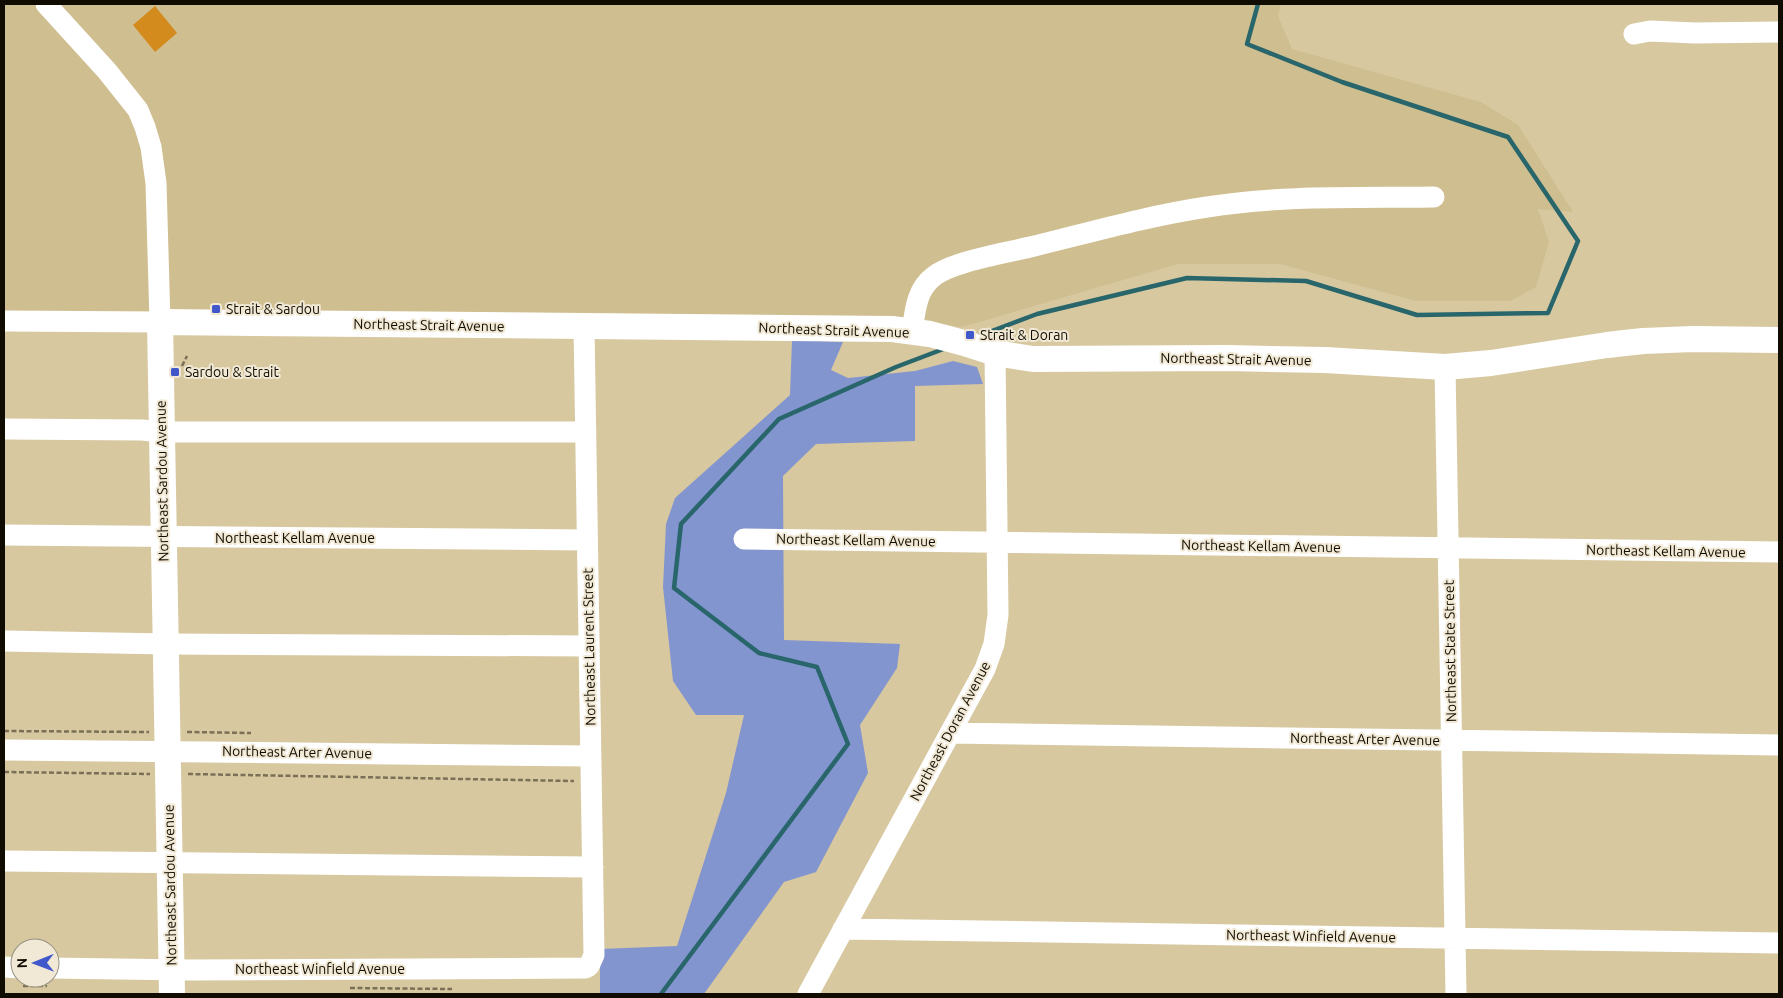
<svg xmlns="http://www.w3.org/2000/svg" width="1783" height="998" viewBox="0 0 1783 998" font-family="Ubuntu,sans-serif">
<rect width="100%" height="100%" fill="#d7c8a0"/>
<path fill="#cfbe8f" d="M4 4H1281L1278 16 1292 49 1481 102 1518 125 1573 212 1538 209 1549 242 1536 287 1510 301H1416L1280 264H1178L962 327 891 316 4 312Z"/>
<path fill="#8395ce" d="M792 340 843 342 831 370 848 378 915 371 953 361 977 367 983 384 915 386V441L816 444 783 476 784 640 900 644 897 668 860 725 868 773 816 872 784 882 704 994H600V949L677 946 726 793 744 715H696L673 681 663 587 666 524 675 498 790 395Z"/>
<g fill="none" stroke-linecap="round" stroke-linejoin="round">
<path stroke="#29666c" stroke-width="4.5" d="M976 337 1037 314 1187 278 1306 281 1417 315 1548 313 1578 241 1508 137 1342 82 1247 44 1258 4
M661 994 848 744 817 667 759 653 674 588 681 524 779 419 896 367 946 348"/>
</g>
<path fill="#d48b1e" d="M155 6 177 33 155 52 133 25Z"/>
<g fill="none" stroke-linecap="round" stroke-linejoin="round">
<path stroke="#7b7056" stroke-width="2.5" stroke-dasharray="5 2.5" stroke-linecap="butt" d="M182 366 187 356
M4 731 149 732
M187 732 251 733
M4 772 150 774
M188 774 574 781
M23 986H47
M350 988 452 989"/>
<path stroke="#fff" stroke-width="21" d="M1634 34 1650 31 1695 33 1779 32
M4 321 160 322 156 183 151 147 145 127 138 110 107 71 46 4
M912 332C915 312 916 290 933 277 950 262 1006 253 1030 247 1088 233 1147 216 1207 207 1282 195 1358 198 1434 197
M1445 367 1456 994
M4 429 142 430 162 432H586
M4 535 587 540
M744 539 1779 552
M4 641 166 644 589 646
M950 733 1779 745
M4 750 590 756
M4 861 593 867
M843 929 1779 943
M4 967 20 968
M50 968 186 970 585 968 589 966 594 955 584 326
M808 994 985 669 994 644 998 615 995 353"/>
<path stroke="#fff" stroke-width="26" d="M172 994 160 322 892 329 930 334 964 343 995 353 1033 359 1226 358 1325 360 1445 367 1491 363 1607 345 1643 341 1693 339 1779 340"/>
</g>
<g fill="#4158cb" stroke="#f1e9d5" stroke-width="2">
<rect x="211" y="304" width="10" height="10" rx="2.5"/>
<rect x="965" y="330" width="10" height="10" rx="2.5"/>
<rect x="170" y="367" width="10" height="10" rx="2.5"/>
</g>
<g text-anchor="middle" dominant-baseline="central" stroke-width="4" stroke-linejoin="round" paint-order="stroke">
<g font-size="14" fill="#110c01" stroke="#f1e9d5" text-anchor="start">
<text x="226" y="309">Strait &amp; Sardou</text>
<text x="980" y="335">Strait &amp; Doran</text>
<text x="185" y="372">Sardou &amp; Strait</text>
</g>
<g font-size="14" fill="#110c01" stroke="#f1e9d5">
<text transform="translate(429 325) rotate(1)">Northeast Strait Avenue</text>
<text transform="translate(834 330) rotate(2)">Northeast Strait Avenue</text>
<text transform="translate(1236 359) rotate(1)">Northeast Strait Avenue</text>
<text transform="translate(162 481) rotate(-91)">Northeast Sardou Avenue</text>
<text x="295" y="538">Northeast Kellam Avenue</text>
<text transform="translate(856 540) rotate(1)">Northeast Kellam Avenue</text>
<text transform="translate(1261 546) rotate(1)">Northeast Kellam Avenue</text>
<text transform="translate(1666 551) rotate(1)">Northeast Kellam Avenue</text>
<text transform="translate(589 647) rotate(-91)">Northeast Laurent Street</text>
<text transform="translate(1450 651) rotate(-91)">Northeast State Street</text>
<text transform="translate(950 731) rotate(-62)">Northeast Doran Avenue</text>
<text transform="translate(1365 739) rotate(1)">Northeast Arter Avenue</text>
<text transform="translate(297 752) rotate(1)">Northeast Arter Avenue</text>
<text transform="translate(170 885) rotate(-91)">Northeast Sardou Avenue</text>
<text transform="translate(1311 936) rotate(1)">Northeast Winfield Avenue</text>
<text x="320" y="969">Northeast Winfield Avenue</text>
</g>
</g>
<rect width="1783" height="998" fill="none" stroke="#110c01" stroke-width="10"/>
<g transform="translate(35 963) rotate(269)"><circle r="24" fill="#f1e9d5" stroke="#979180"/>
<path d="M0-4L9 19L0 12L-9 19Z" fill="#4158cb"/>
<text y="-8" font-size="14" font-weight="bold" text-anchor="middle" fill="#110c01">N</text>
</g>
</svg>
